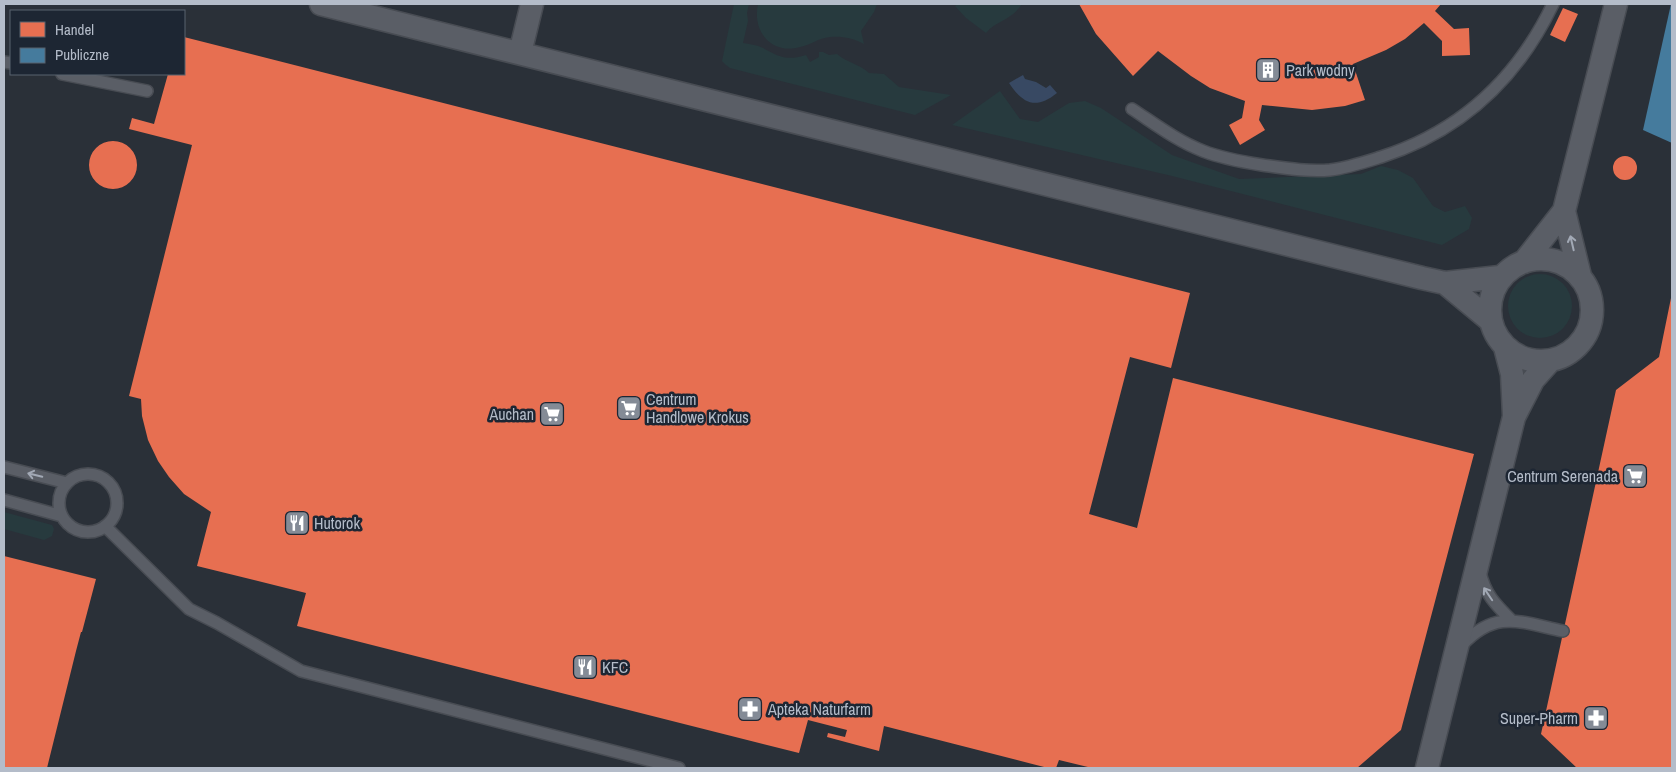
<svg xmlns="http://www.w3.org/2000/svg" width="1676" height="772" viewBox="0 0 1676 772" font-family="'Archivo Narrow',sans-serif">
<rect width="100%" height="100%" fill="#2a3038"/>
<path fill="#273a3e" d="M734 4H749L747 13 748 21 743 43C749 44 757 45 763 48 779 57 787 61 806 55L810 62 819 57V52H823L829 55 837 54C847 63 860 64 869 73L884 74 899 87 951 95 915 115 730 68 726 65 722 61Z
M758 4H877L874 12 861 31 864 44C853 38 842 36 830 37 818 38 811 45 800 47 771 55 752 31 758 4Z
M958 4H1022C1010 22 996 20 986 33L966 18 955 6Z
M1000 91 1020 119 1038 122 1069 103 1085 101 1101 108 1172 155 1239 179 1361 174 1381 166 1398 170 1413 178 1433 206 1445 212 1465 206 1472 218 1469 229 1442 245 1172 176 952 125Z
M1508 306a32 32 0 1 1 64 0a32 32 0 1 1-64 0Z
M4 512 52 525 54 529 52 536 44 540 4 529Z"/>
<path fill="#384963" d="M1023 75 1025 79 1036 82 1046 88 1050 85 1057 93C1036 110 1023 104 1009 83Z"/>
<path fill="#e76f51" d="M1079 4H1441L1435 11 1454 29 1469 28 1470 55 1442 56V41L1424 23 1405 39 1386 50 1353 64 1365 100 1345 106 1312 110 1262 105 1259 120 1265 130 1240 145 1229 125 1242 118 1245 101 1210 88 1191 76 1158 51 1133 76 1096 34Z
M1563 8 1578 14 1565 42 1550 35Z
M184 37 1190 293 1171 368 1130 357 1089 514 1137 528 1173 378 1474 454 1401 730 1357 768H1092L1059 760 1056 768H1048L884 726 879 751 827 737 828 733 845 737 847 730 808 720 799 753 297 626 306 593 197 566 211 512 184 494 169 477 158 461 148 440 142 416 141 399 129 396 192 145 129 129 132 118 154 124 168 74H184Z
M89 165a24 24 0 1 1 48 0a24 24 0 1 1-48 0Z
M1613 168a12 12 0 1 1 24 0a12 12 0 1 1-24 0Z
M1671 298 1672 768H1577L1541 734 1616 390 1659 357Z
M4 556 96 579 82 632H81L76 651 47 768H4Z"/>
<path fill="#457b9d" d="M1671 4H1672V143L1643 130Z"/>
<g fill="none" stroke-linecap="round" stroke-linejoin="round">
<defs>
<path id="service" d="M4 62 11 63
M62 74 147 91
M1132 109C1155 124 1177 141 1203 151 1221 158 1243 162 1262 165 1284 168 1308 172 1330 170 1347 168 1365 162 1381 157 1462 131 1517 79 1553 4
M4 467 67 483
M59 503a29 29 0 1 1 58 0a29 29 0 1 1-58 0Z
M4 500 62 516
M105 526 189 609 217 623 301 671 679 768
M1480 572C1485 594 1495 604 1511 620
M1462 645C1496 609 1520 622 1563 631"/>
<path id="minor" d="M321 4 1422 278 1445 283 1500 277
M520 53 532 4
M1564 211 1580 276
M1490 310a51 51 0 1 1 102 0a51 51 0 1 1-102 0Z
M1524 262 1564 211 1616 4
M1445 283 1491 321
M1505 347 1512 374 1514 415
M1427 768 1514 417 1533 380 1550 361"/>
</defs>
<use href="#service" stroke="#484c53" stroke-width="14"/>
<use href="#minor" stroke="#484c53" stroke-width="25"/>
<use href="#service" stroke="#5a5e66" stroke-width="11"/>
<use href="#minor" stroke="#5a5e66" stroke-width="22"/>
</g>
<defs><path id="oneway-shaft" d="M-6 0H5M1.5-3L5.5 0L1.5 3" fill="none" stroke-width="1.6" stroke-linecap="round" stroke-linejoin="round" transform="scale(1.25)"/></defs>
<g stroke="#a2a9b5">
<use href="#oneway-shaft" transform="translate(1572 243) rotate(-103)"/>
<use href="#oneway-shaft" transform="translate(35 475) rotate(-166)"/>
<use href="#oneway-shaft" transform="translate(1488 594) rotate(-124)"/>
</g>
<defs>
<symbol id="building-square" viewBox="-11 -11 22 22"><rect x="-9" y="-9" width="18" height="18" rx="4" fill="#848b96" stroke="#1d2633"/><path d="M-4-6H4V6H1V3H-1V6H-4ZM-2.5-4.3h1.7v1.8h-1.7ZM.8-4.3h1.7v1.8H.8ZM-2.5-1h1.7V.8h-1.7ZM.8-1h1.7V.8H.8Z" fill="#fff"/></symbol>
<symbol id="supermarket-square" viewBox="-11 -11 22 22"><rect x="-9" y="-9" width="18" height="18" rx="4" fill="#848b96" stroke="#1d2633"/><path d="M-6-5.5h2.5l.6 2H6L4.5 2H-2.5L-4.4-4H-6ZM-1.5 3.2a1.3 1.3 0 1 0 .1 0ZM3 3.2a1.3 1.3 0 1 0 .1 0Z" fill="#fff"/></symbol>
<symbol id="restaurant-square" viewBox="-11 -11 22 22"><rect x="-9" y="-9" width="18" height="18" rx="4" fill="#848b96" stroke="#1d2633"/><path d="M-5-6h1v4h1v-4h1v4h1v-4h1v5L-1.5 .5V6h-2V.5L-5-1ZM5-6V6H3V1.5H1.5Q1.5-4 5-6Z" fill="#fff"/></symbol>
<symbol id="pharmacy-square" viewBox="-11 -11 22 22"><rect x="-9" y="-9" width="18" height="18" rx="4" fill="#848b96" stroke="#1d2633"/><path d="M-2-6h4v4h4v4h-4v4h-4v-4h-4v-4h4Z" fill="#fff"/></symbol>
</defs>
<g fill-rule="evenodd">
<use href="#building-square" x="1254" y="56" width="28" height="28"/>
<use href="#supermarket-square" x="615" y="394" width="28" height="28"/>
<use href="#supermarket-square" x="538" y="400" width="28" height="28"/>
<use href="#supermarket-square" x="1621" y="462" width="28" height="28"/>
<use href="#restaurant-square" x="283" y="509" width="28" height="28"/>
<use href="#restaurant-square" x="571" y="653" width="28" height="28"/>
<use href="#pharmacy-square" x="736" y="695" width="28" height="28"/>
<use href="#pharmacy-square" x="1582" y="704" width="28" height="28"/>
</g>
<g text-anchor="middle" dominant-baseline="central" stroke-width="5" stroke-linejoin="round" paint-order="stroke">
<g font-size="16" fill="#b4bcc9" stroke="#1d2633" text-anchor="start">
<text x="1286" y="70">Park wodny</text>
<text x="646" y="399">Centrum<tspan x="646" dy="18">Handlowe Krokus</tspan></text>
<text x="534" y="414" text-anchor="end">Auchan</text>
<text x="1618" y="476" text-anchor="end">Centrum Serenada</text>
<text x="314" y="523">Hutorok</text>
<text x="602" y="667">KFC</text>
<text x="768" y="709">Apteka Naturfarm</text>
<text x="1578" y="718" text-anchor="end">Super-Pharm</text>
</g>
</g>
<rect width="1676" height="772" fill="none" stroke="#b4bcc9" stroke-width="10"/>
<rect x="10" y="10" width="175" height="65" fill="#1d2633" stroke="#59626f"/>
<rect x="20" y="22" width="25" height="15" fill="#e76f51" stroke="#59626f"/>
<text x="55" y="35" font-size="15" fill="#b4bcc9">Handel</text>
<rect x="20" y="48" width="25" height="15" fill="#457b9d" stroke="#59626f"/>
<text x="55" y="60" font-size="15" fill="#b4bcc9">Publiczne</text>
</svg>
